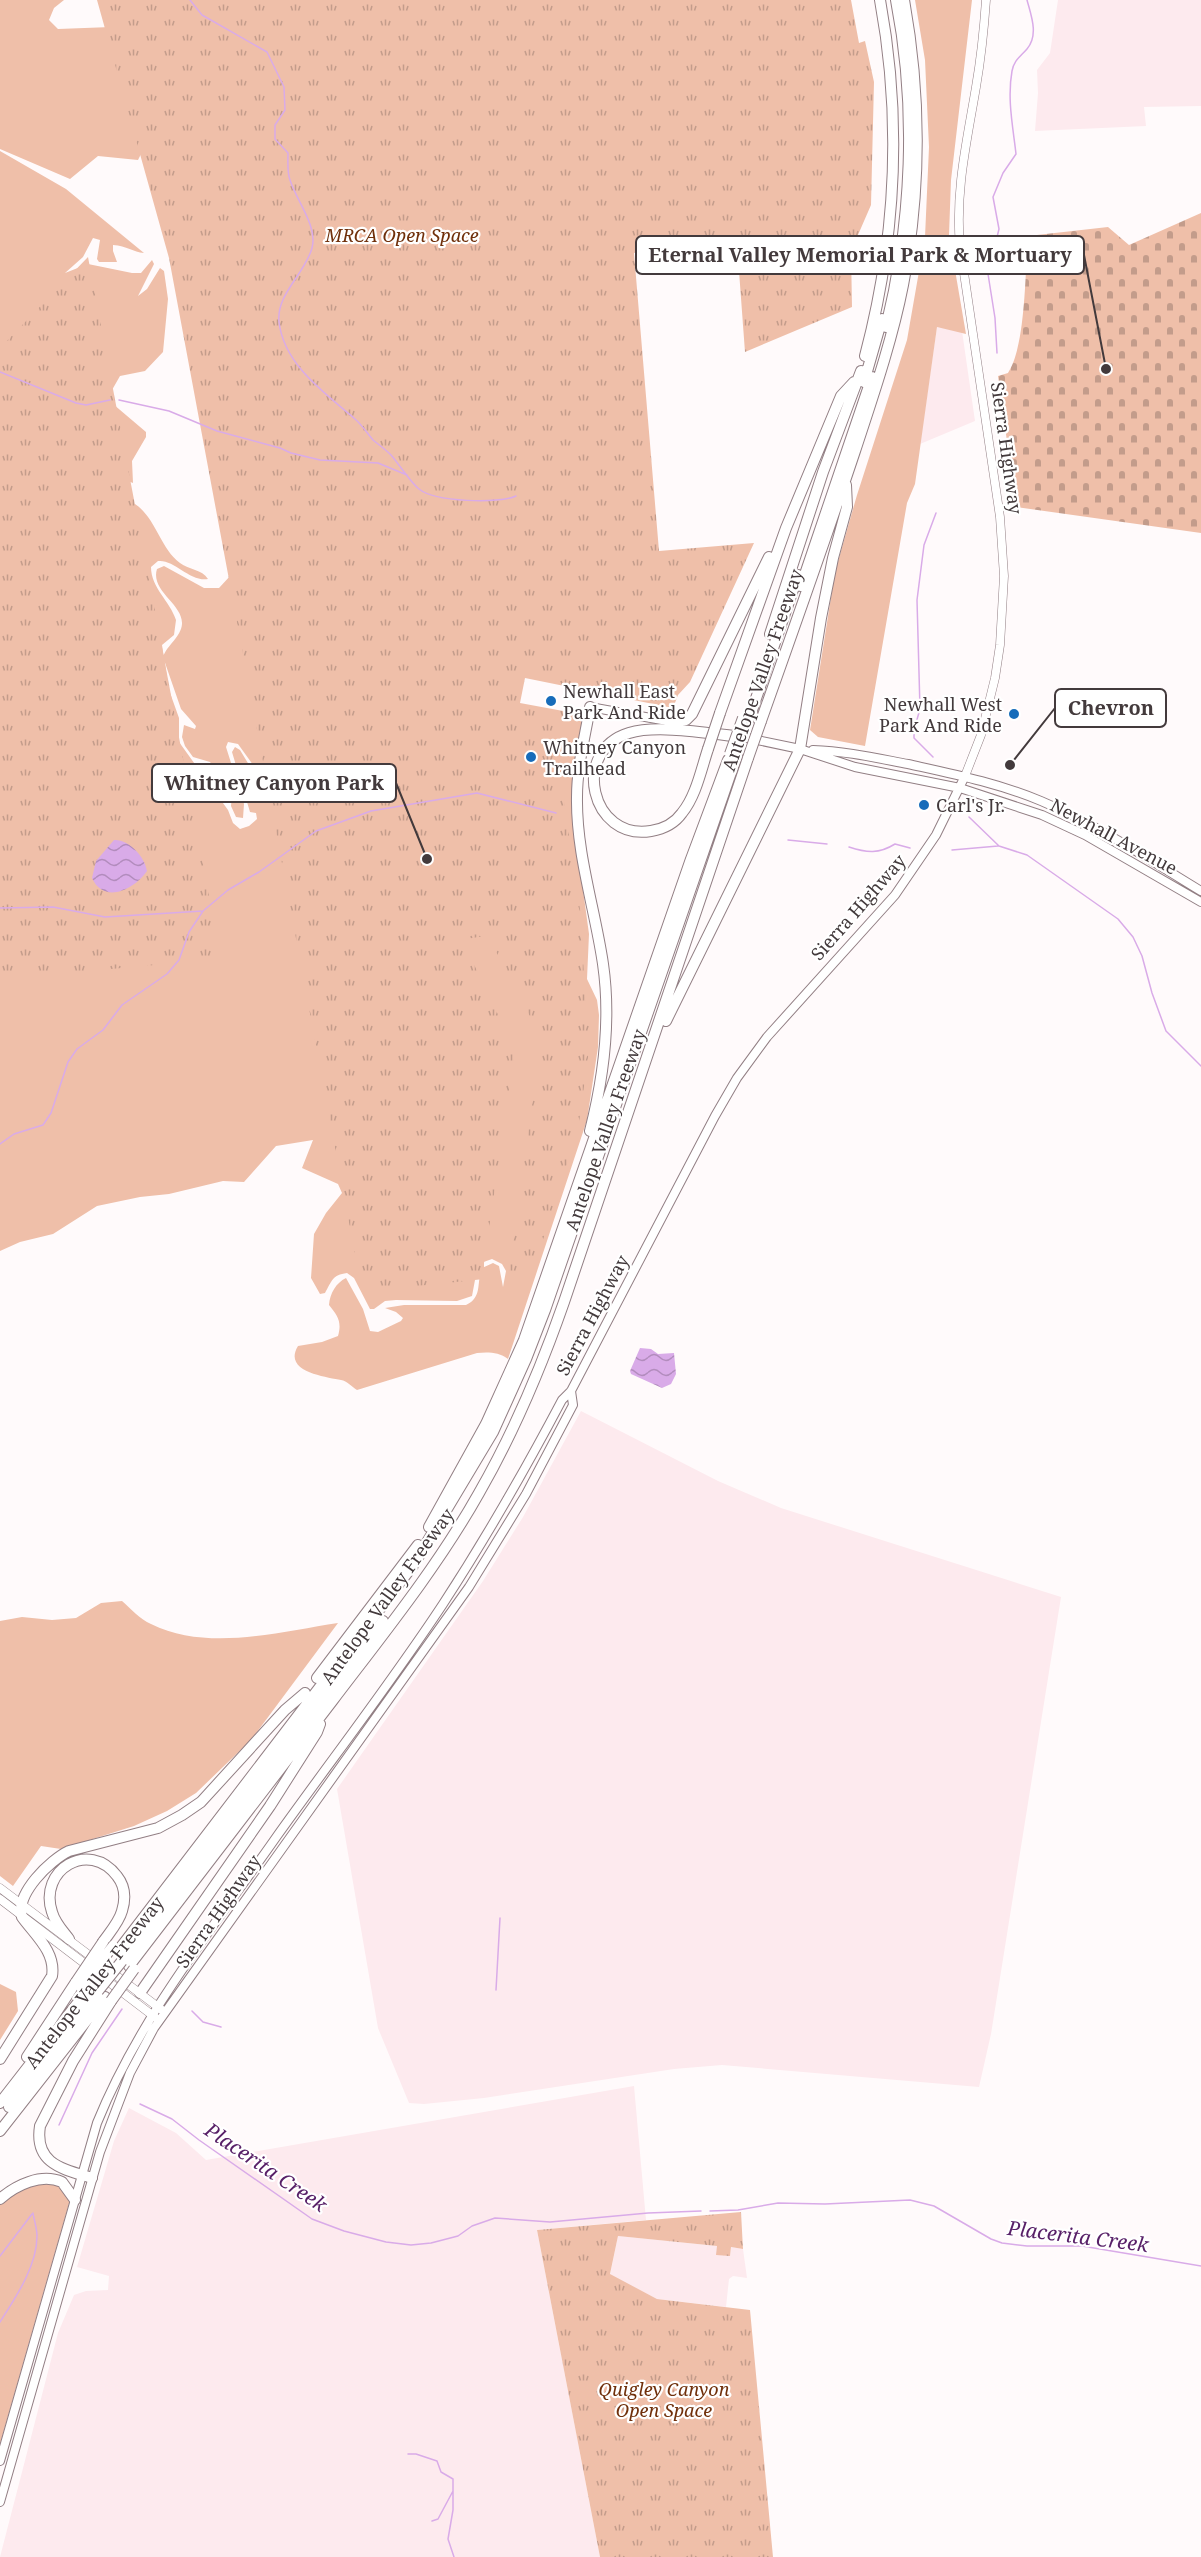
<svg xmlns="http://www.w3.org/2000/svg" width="1201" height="2557" viewBox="0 0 1201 2557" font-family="'Noto Serif',serif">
<defs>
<pattern id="cemetery-stones" width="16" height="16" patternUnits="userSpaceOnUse" patternTransform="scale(1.5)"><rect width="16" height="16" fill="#efbfa9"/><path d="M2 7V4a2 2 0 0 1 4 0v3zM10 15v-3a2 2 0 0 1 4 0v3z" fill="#c39c8b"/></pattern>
<pattern id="park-tufts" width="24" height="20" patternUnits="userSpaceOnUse" patternTransform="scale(1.5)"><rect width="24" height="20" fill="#efbfa9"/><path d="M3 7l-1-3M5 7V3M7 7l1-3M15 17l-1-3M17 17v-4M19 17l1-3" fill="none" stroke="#c39c8b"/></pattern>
<pattern id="water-waves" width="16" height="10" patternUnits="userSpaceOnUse" patternTransform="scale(1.5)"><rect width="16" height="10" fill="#d9abe8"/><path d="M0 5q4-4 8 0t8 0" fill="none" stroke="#b28cbd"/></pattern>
</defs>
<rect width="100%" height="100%" fill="#fffafb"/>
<path fill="#fdeaee" d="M1058 0H1201V106L1144 107 1146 126 1035 131 1038 93 1037 70 1050 53Z
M937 327 962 331 975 421 920 444Z
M581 1411 718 1481 781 1508 1061 1597 991 2034 979 2087 722 2065 674 2069 484 2098 424 2104 409 2103 378 2028 337 1789 483 1581 523 1517Z
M634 2086 646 2220 537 2230 600 2557H0L58 2333 74 2295 86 2291 108 2290 109 2276 77 2267 114 2141 129 2108 176 2133 206 2160Z
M618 2236 717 2246 730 2256 731 2247 743 2249 747 2278 733 2276 729 2279 726 2307 657 2299 610 2275Z"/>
<path fill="#efbfa9" d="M0 0H64L54 8 49 20 58 29 111 27 142 152 138 160 98 156 70 179 0 149Z
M915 0H972L951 180 949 235 966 334 937 327 915 484 907 503 865 746 818 737 810 730 835 572 857 495 907 340 925 237 929 147 925 60Z
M0 151 66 189 144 253C133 252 127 246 113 245V251L117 262H99L97 259 100 240 93 238 83 257 65 273 88 264 132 273H141L152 260 154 264 138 296 147 289 160 268 164 271 168 299 163 352 145 371 120 376 112 390 113 404 146 432V437L132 461 133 483 128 481 0 558Z
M135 504C156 518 160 548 180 563 189 570 202 569 208 579 190 582 174 559 158 561L151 567C151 588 170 601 176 620L174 635 162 645 169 690 179 718V742L228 810 233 823 240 829 249 826 257 819 256 813 250 812 232 752 235 747 240 750 260 783 283 798 572 718 576 717 582 722 572 778V809L589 934 587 979 597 1000 599 1015 598 1047 587 1120 508 1359C499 1352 488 1352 477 1353L357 1390C352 1387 347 1381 341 1380 327 1377 282 1372 298 1346L322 1342 338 1336C342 1322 338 1316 329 1305 330 1293 336 1283 346 1278L363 1309 370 1331 378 1332 401 1321 403 1318 396 1312 385 1308 404 1305H466C483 1297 476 1283 482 1268L493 1263 499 1266 503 1287 506 1271 502 1264 492 1259 478 1264 472 1296 457 1301 396 1300 385 1301 374 1309H370L354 1278 347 1273C332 1275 332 1281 325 1293L320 1294 311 1278 314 1234 326 1213 342 1193 338 1184 302 1168 313 1140 276 1146 244 1182 223 1181 169 1194 140 1197 97 1206 53 1234 20 1242 0 1251V563Z
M164 566 204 588H219L231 575 276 788 261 776 238 744 228 742 226 747 244 804 243 818 236 817 231 806 232 794 223 780 210 762 193 757 185 746 182 737 184 725 195 729 196 726 181 709 163 657C167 645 181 637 182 624 183 604 150 591 157 569Z
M122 1601C131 1609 140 1619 151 1624 208 1652 278 1632 338 1623L251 1740 196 1793 167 1811 134 1826 61 1849 41 1846 13 1886 0 1876V1621L22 1617 52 1620 76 1618 101 1603Z
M0 1984 16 1992 18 2011 0 2040Z
M42 2183 64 2185 70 2200 0 2444V2204L24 2188Z"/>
<path fill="url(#cemetery-stones)" d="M1201 213V533L1016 507 998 376 1008 373C1026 346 1025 270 1028 236L1108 227 1129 245Z"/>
<path fill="url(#park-tufts)" d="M97 0H851L859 43 865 41 874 82 871 205 851 251 852 307 745 352 737 244 634 253 659 551 754 543 690 682 678 695 673 708 525 678 520 703 574 713 565 775 564 802 581 916 585 998 592 1028 578 1130 532 1274 509 1276V1271L539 1055C540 1021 508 978 494 947L491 935 466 939 468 952 515 1050 484 1263V1279L362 1292 169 258Z
M88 257 221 959 0 979V348Z
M741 2212 743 2249 731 2247 730 2256 716 2255 717 2246 618 2236 610 2274 657 2299 750 2310 773 2557H600L537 2230Z"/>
<path fill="url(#water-waves)" d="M114 840C129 839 145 857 147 871 135 889 104 905 92 878L96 861Z
M640 1348 651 1349 658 1354 674 1353 676 1374 671 1384 662 1388 631 1374 630 1371Z"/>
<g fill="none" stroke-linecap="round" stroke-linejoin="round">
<path stroke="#d9abe8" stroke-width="1.5" d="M190 0 202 15 267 52 284 87 285 110 275 125V139L288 153C288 162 287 172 290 180 296 200 318 226 312 248 305 274 276 294 279 322 284 365 325 393 355 419 362 425 367 433 373 440 379 445 385 449 391 455 399 464 410 482 419 489 435 502 499 504 516 496
M997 353 995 318 988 274 999 229 993 197 1003 173 1016 154C1013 127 1007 99 1012 71 1014 60 1020 57 1027 49 1039 35 1031 15 1027 0
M0 372 76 403 86 405 110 400
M119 400 169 411 217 431 280 448 291 453 320 460 378 463 407 475
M933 757 914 738V730L920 709 917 600 924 545 936 513
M969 817 999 846 1027 855 1118 919 1133 937 1142 956 1152 993 1166 1031 1201 1066
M788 840 827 844
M849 847C867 853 879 854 895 844L910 848
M952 850 998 846
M0 908 53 907 105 917 203 911 228 890 259 872 316 831 371 811 477 793 556 813
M0 1144 14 1134 43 1125 51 1113 68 1062 77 1049 103 1030 122 1005 167 974 179 960 189 932 203 911
M496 1990 500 1918
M192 2011 203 2022 221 2027
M140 2104 172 2119 199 2140 312 2219 344 2231 386 2242 411 2245 431 2243 458 2236 472 2226 495 2218 550 2222 648 2213 701 2211
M59 2125 92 2053 122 2009
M710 2211 738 2210 778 2203 825 2204 910 2200 934 2206 991 2239 1002 2243 1027 2246H1082L1201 2266
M0 2256 32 2214
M0 2322C16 2297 37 2266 37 2236 37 2228 34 2220 33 2213
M408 2454H416L437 2461 441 2472 453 2479V2510L448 2539 454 2557
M432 2521 438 2519 453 2491"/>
<defs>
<path id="secondary" d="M965 776 981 735 995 678 1000 645 1004 576 1000 517 960 246C955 191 967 141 976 87 981 58 984 29 986 0
M0 1888 162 2010
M0 1899 156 2018"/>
<path id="primary" d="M590 707 673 722
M738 736 800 749 855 767 960 788 1042 815 1085 835 1201 902
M813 750C845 751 876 758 908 764 953 774 998 783 1041 801 1098 825 1148 859 1201 891
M0 2461 97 2123C140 2017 212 1929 277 1836 332 1759 391 1683 443 1604 486 1538 525 1470 562 1400L571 1391 715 1116 737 1078 767 1037 895 895 936 835 965 776
M0 2502 100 2152 130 2073 154 2028 469 1587 526 1494 573 1405 571 1391"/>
<path id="motorway" d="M886 327C912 221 917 108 896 0
M865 356C896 239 902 119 880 0
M864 382 882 319
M801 586 872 377
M770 634 823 472 861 371
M720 713 786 528 841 396 854 382
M749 719 798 575
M761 721C793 631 825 541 855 451 873 396 892 341 903 285 921 191 921 94 904 0
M669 722 686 720 692 714 769 557
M708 749C701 770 696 796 682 813 675 823 663 829 651 831 591 841 570 751 629 733 658 724 712 734 743 737
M666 1021 800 749 821 618 833 558 847 507 846 485
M590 1131C604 1076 611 1019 603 964 595 909 576 853 577 797 577 766 585 737 590 707
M429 1527 486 1424 524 1340 691 859 728 760
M317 1678 418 1545
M69 1939C63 1931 55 1923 52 1912 38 1870 89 1839 117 1876 125 1886 126 1898 122 1911 119 1922 110 1932 103 1942
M118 1951 414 1564 493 1432 526 1359 545 1310 737 755
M122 1961 383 1621
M129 1966C197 1877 265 1789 333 1700 384 1633 438 1566 479 1493 514 1432 541 1368 564 1302L748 758
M140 1993 270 1806 317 1732 320 1724
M27 2057 76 1982
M0 2059 52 1976C56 1952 35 1935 22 1917 15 1894 50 1860 69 1851L158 1828 182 1815 201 1802 285 1710 305 1693
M0 2103 87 1991
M9 2107 98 1991
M0 2131 105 1997
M92 2178C63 2169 34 2164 40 2126L73 2061 111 2001
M0 2199C16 2185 41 2173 62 2182L75 2200"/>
</defs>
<use href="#secondary" stroke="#927f84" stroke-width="9"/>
<use href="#primary" stroke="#927f84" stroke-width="10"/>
<use href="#motorway" stroke="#927f84" stroke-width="12"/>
<use href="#secondary" stroke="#fff" stroke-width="8"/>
<use href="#primary" stroke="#fff" stroke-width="8"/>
<use href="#motorway" stroke="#fff" stroke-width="10"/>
<defs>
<path id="motorway-bridge" d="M708 749 720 713
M730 754 743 718
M748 758 761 721
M76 1982 103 1942
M81 1987 113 1946
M98 1991 122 1961
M111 2001 134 1969"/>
</defs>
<use href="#motorway-bridge" stroke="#927f84" stroke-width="12" stroke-linecap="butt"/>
<use href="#motorway-bridge" stroke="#fff" stroke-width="10"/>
</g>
<g fill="#176cba" stroke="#fff" stroke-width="2">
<circle cx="551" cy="701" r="6"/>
<circle cx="1014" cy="714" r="6"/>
<circle cx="531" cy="757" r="6"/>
<circle cx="924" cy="805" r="6"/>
</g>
<g text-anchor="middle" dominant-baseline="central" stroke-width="4.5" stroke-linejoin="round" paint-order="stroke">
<g font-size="18" font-style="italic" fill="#70300b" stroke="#fff">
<text x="402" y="235">MRCA Open Space</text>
<text x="664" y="2389">Quigley Canyon<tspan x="664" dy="21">Open Space</tspan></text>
</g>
<g font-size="18" fill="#433a3c" stroke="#fff">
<text transform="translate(1007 448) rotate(82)">Sierra Highway</text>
<text transform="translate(762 670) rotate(-71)">Antelope Valley Freeway</text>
<text transform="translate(1114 836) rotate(28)">Newhall Avenue</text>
<text transform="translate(858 907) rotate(-49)">Sierra Highway</text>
<text transform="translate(605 1130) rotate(-71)">Antelope Valley Freeway</text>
<text transform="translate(592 1315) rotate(-62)">Sierra Highway</text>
<text transform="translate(387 1596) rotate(-54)">Antelope Valley Freeway</text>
<text transform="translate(218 1911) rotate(-55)">Sierra Highway</text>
<text transform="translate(94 1982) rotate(-52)">Antelope Valley Freeway</text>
</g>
<g font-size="18" fill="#433a3c" stroke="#fff" text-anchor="start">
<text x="563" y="691">Newhall East<tspan x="563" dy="21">Park And Ride</tspan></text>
<text x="1002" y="704" text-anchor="end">Newhall West<tspan x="1002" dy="21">Park And Ride</tspan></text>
<text x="543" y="747">Whitney Canyon<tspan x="543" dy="21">Trailhead</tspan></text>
<text x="936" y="805">Carl's Jr.</text>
</g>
<g font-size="20" font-style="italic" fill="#582168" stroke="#fff">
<text transform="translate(266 2167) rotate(34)">Placerita Creek</text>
<text transform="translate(1078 2236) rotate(7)">Placerita Creek</text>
</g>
</g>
<path fill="none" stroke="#433a3c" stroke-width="2" d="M1106 369L1084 255M1010 765L1055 708M427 859L396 783"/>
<g fill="#433a3c" stroke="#fff" stroke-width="2">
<circle cx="1106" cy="369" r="6"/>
<circle cx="1010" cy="765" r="6"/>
<circle cx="427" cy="859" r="6"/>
</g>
<g fill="#fff" stroke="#433a3c" stroke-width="2">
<rect x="636" y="236" width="448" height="38" rx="6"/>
<rect x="1055" y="689" width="111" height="38" rx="6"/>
<rect x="152" y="764" width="244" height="38" rx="6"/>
</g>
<g font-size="20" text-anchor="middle" font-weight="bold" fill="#433a3c">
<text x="860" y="262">Eternal Valley Memorial Park &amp; Mortuary</text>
<text x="1111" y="715">Chevron</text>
<text x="274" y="790">Whitney Canyon Park</text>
</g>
</svg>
